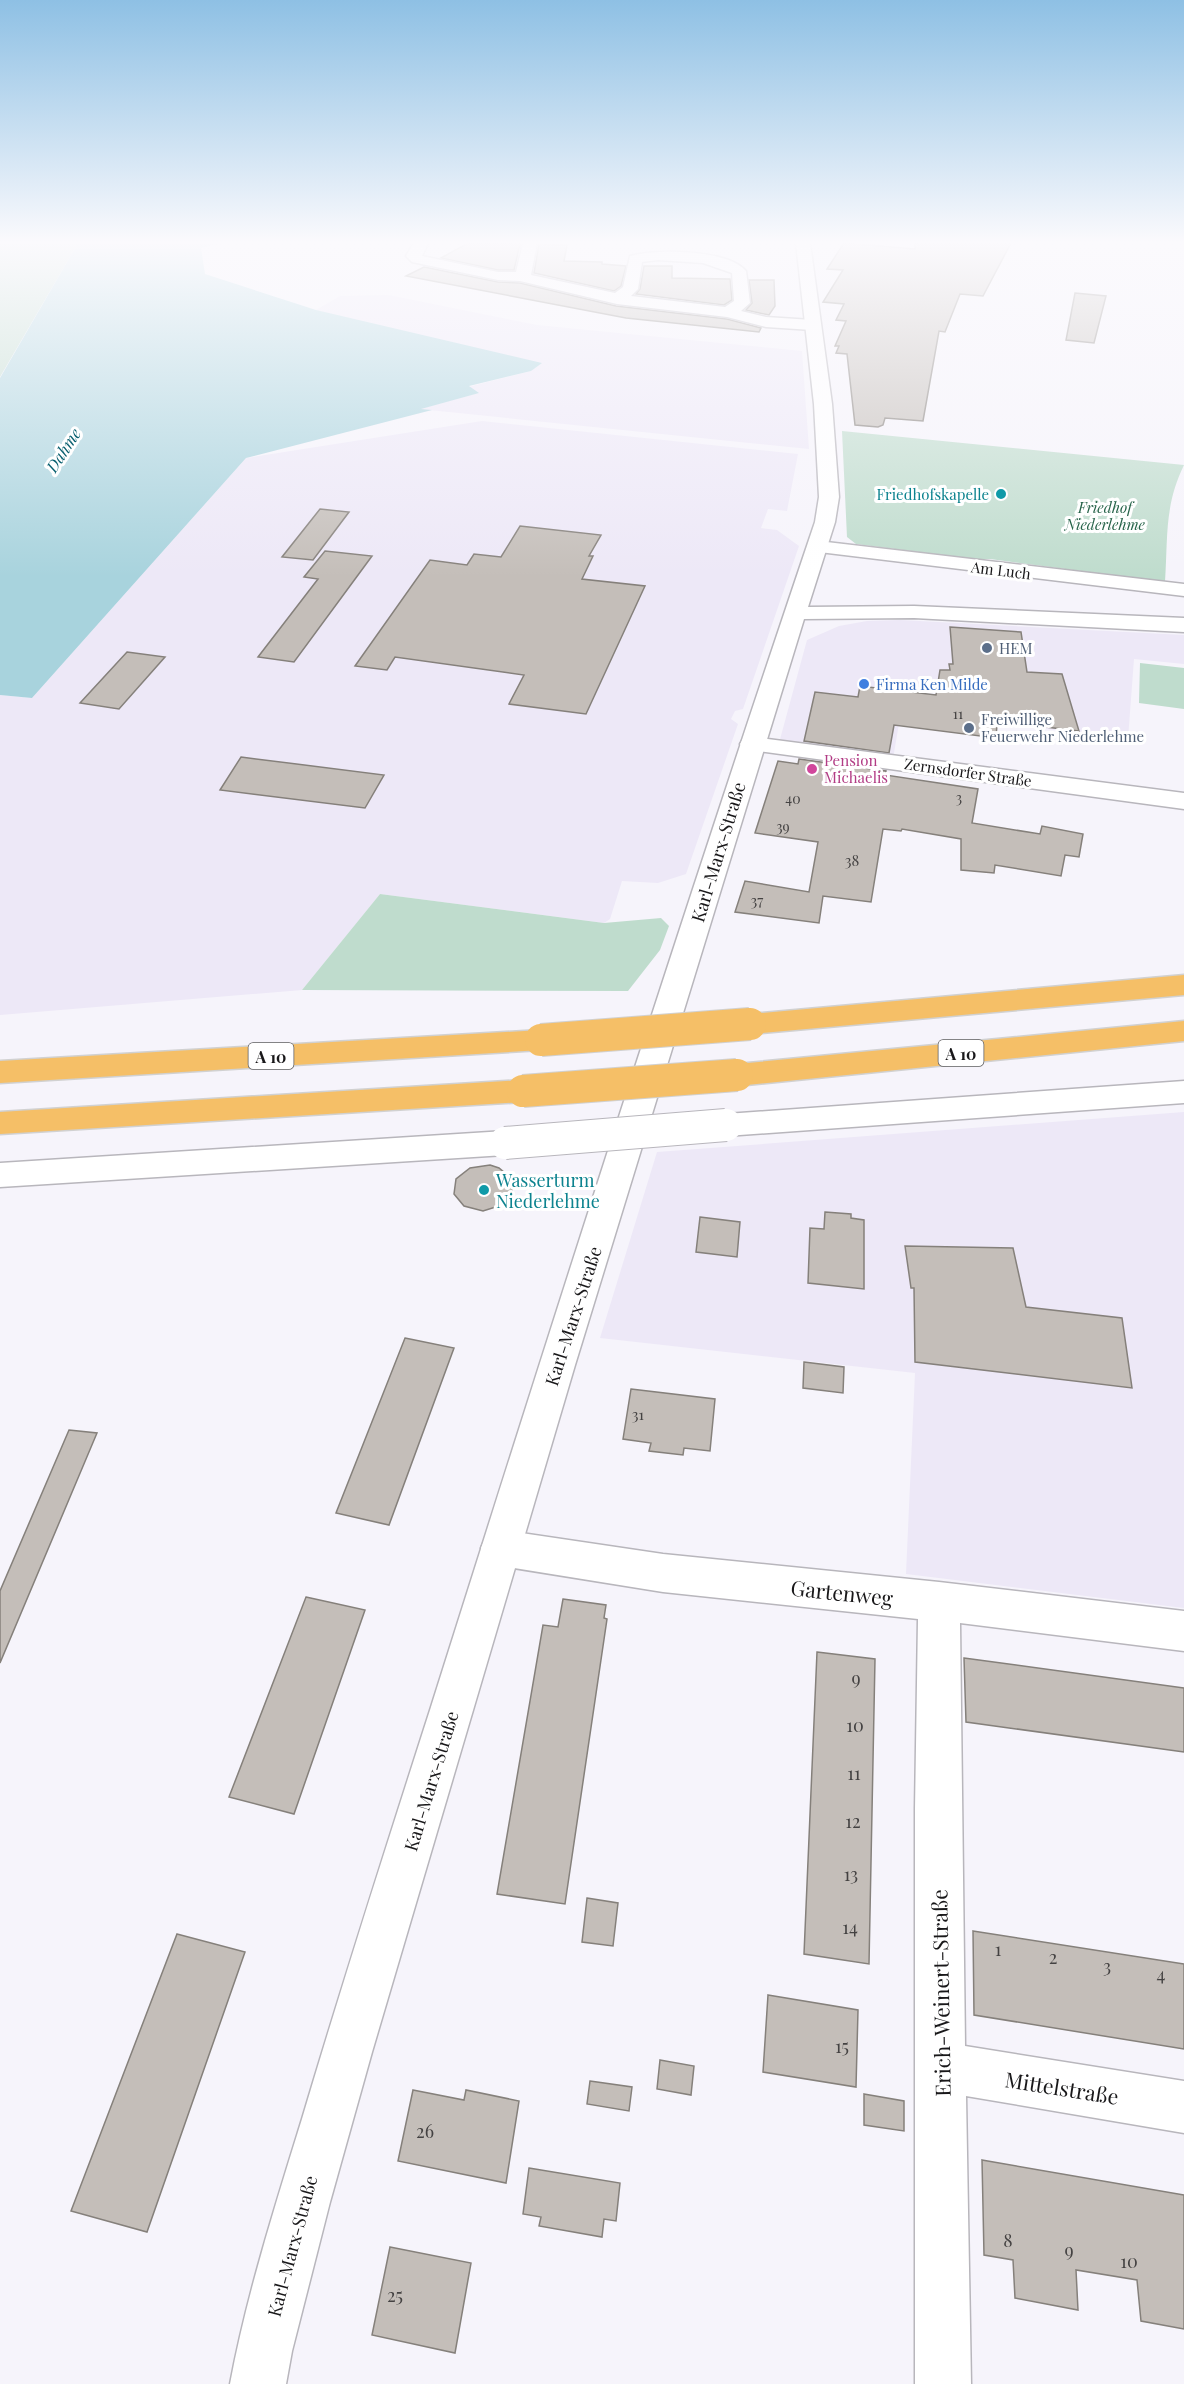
<svg xmlns="http://www.w3.org/2000/svg" width="1184" height="2384" viewBox="0 0 1184 2384" font-family="'Playfair Display',serif">
<rect width="100%" height="100%" fill="#f6f4fb"/>
<path fill="#ede8f7" d="M388 295 537 325 802 351 809 449 419 409 478 393 468 387 531 371 316 310 340 296Z
M482 421 798 454 787 511 768 509 761 528 777 530 799 546 743 709 735 711 731 719 738 724 686 874 658 883 622 881 610 919 604 923 380 894 302 990 0 1015V695L32 698 246 458Z
M900 620 1184 635V664L1134 659 1128 739 1013 725 1015 695 906 682 893 759 779 743 807 640 839 626 867 621Z
M1184 1112V1608L906 1574 915 1373 600 1338 657 1152Z"/>
<path fill="#bfdccd" d="M0 243H78L0 377Z
M842 431 1184 465C1164 506 1168 538 1165 582L990 559H974L856 544 847 537Z
M1140 663 1184 668V709L1139 703Z
M380 894 604 923 661 918 669 926 660 950 628 991 302 990Z"/>
<path fill="#a8d3dd" d="M78 243H222L201 248 205 274 316 310 542 363 531 371 469 386 479 393 421 409 432 410 246 458 32 698 0 695V378Z"/>
<path fill="#c4beb9" stroke="#85807b" stroke-width="1.5" d="M468 243 520 244 514 270H498L441 258Z
M844 243 915 249V243H1011L983 296 960 294 945 332 939 331 923 421 885 418 883 425 878 427 855 425 847 354 836 353 839 346H835L846 321 836 320 844 304 823 302 843 270 827 269Z
M539 244 567 245 564 261 602 262V264L626 266 621 286 614 291 534 273Z
M644 266H672V278L730 279 732 300 724 305 636 294 640 289Z
M424 267 498 282 520 283 616 306 727 319 761 328 759 332 626 318 406 276Z
M749 280H774L775 306 769 315 746 310 752 303Z
M1075 293 1106 296 1094 343 1066 340Z
M320 509 349 512 313 560 282 557Z
M520 526 601 535 589 556H593L582 579 645 586 586 714 509 704 524 675 395 657 387 670 355 666 430 560 467 565 474 554 501 557Z
M325 551 372 556 294 662 258 657 318 579 304 577Z
M950 627 1021 632 1027 672 1062 674 1079 731 1021 724H997L996 738 894 725 889 753 804 741 815 692 858 697 860 686 936 695 940 670H950L949 664H953Z
M127 652 165 657 119 709 80 703Z
M241 757 384 775 365 808 220 790Z
M799 759 886 771 885 775 978 789 972 823 1040 834 1042 826 1083 834 1079 857 1065 855 1061 876 995 865 994 873 961 870V839L902 829 901 831 883 829 871 902 823 896 819 923 735 912 745 881 809 892 818 842 755 833 778 761 798 764Z
M490 1165 499 1168 511 1178 514 1185 509 1200 502 1205 483 1211 464 1206 454 1194 456 1179 470 1168Z
M825 1212 851 1214V1218L864 1220V1289L808 1283 810 1228 824 1229Z
M700 1217 740 1222 737 1257 696 1252Z
M905 1246 1013 1248 1026 1307 1122 1318 1132 1388 915 1362 914 1288H911Z
M405 1338 454 1348 389 1525 336 1513Z
M804 1362 844 1367 843 1393 803 1388Z
M631 1389 715 1399 710 1451 684 1448 683 1455 649 1451 651 1443 623 1439Z
M69 1430 97 1433 0 1663V1591Z
M306 1597 365 1610 294 1814 229 1797Z
M563 1599 606 1605 604 1618 607 1619 565 1904 497 1894 543 1625 558 1627Z
M817 1652 875 1659 869 1964 804 1954Z
M964 1658 1184 1688V1752L966 1722Z
M587 1898 618 1903 613 1946 582 1942Z
M973 1931 1184 1964V2049L974 2015Z
M177 1934 245 1952 147 2232 71 2211Z
M768 1995 858 2010 856 2087 763 2072Z
M660 2060 694 2066 691 2095 657 2089Z
M590 2081 632 2087 629 2111 587 2104Z
M413 2090 464 2100 466 2090 519 2101 506 2183 398 2161Z
M864 2094 904 2101V2131L864 2125Z
M982 2160 1184 2195V2329L1141 2321 1137 2280 1076 2270 1078 2310 1015 2298 1013 2260 984 2255Z
M529 2168 620 2183 616 2221 604 2219 602 2237 539 2226 541 2217 523 2214Z
M390 2247 471 2263 455 2353 372 2335Z"/>
<g fill="none" stroke-linecap="round" stroke-linejoin="round">
<defs>
<path id="street" d="M414 243H428L422 256 498 272H516L523 243H537L531 275 615 293 623 287 630 256C656 249 727 249 746 271L750 303 741 311 766 317 812 320 820 325 812 330 766 327 727 317 617 304 520 281 498 280 412 262 406 256ZM658 260 703 263 732 273 734 301 725 307 631 296 638 289 642 262Z
M818 541 1184 584V596L811 551 808 547 811 543Z
M752 737 1184 793V809L743 749 740 744 743 739Z
M501 1530 663 1554 939 1582 1184 1611V1651L960 1623 965 2046 1184 2081V2133L966 2096 971 2384H915V1809L918 1619 663 1592 501 1566 487 1561 481 1548 487 1535Z"/>
<path id="secondary" d="M796 243H810L832 404 839 497 835 522 808 607 914 606 1184 618V632L914 618 804 619 575 1365 372 2052 330 2202 292 2351 286 2384H230C247 2294 275 2206 302 2119 343 1981 387 1844 431 1707 556 1311 682 915 815 522L819 497 814 404Z
M1184 1081V1103L726 1136 715 1133 710 1125 715 1117 726 1114Z
M505 1131 516 1135 521 1143 516 1151 505 1155 0 1187V1163Z"/>
<path id="highway" d="M1184 975V995L750 1034 740 1031 735 1024 740 1017 750 1014Z
M1184 1021V1041L737 1086 726 1083 722 1075 726 1067 737 1064Z
M541 1030 552 1033 556 1040 552 1047 541 1050 0 1083V1061Z
M523 1080 534 1083 538 1091 534 1099 523 1102 0 1134V1112Z"/>
</defs>
<use href="#street" stroke="#b8b6bc" stroke-width="3"/>
<use href="#secondary" stroke="#b8b6bc" stroke-width="3"/>
<use href="#highway" stroke="#d1d1d1" stroke-width="3"/>
<use href="#street" fill="#fff" fill-rule="evenodd"/>
<use href="#secondary" fill="#fff" fill-rule="evenodd"/>
<use href="#highway" fill="#f5bf67" fill-rule="evenodd"/>
<defs>
<path id="secondary-bridge" d="M505 1143 726 1125"/>
<path id="highway-bridge" d="M541 1040 750 1024
M523 1091 737 1075"/>
</defs>
<use href="#secondary-bridge" stroke="#b8b6bc" stroke-width="34" stroke-linecap="butt"/>
<use href="#highway-bridge" stroke="#d1d1d1" stroke-width="34" stroke-linecap="butt"/>
<use href="#secondary-bridge" stroke="#fff" stroke-width="32"/>
<use href="#highway-bridge" stroke="#f5bf67" stroke-width="32"/>
</g>
<linearGradient id="sky" x2="0" y2="1"><stop stop-color="#8ec0e4"/><stop offset="0.42" stop-color="#fbfafd"/><stop offset="1" stop-color="#fbfafd" stop-opacity="0"/></linearGradient>
<rect width="1184" height="577" fill="url(#sky)"/>
<g fill="#0f9aa8" stroke="#fff" stroke-width="2">
<circle cx="1001" cy="494" r="6"/>
<circle cx="484" cy="1190" r="6"/>
</g>
<g fill="#5c6f8a" stroke="#fff" stroke-width="2">
<circle cx="987" cy="648" r="6"/>
<circle cx="969" cy="728" r="6"/>
</g>
<circle fill="#3f7fe0" stroke="#fff" stroke-width="2" cx="864" cy="684" r="6"/>
<circle fill="#d1479c" stroke="#fff" stroke-width="2" cx="812" cy="769" r="6"/>
<g text-anchor="middle" dominant-baseline="central" stroke-width="6" stroke-linejoin="round" paint-order="stroke">
<g font-size="14" fill="#444242">
<text x="958" y="713">11</text>
<text x="959" y="797">3</text>
<text x="793" y="798">40</text>
<text x="783" y="826">39</text>
</g>
<g font-size="15" fill="#0d838f" stroke="#fff" text-anchor="end">
<text x="989" y="494">Friedhofskapelle</text>
</g>
<g font-size="15" font-style="italic" fill="#266349" stroke="#fff">
<text x="1105" y="507">Friedhof<tspan x="1105" dy="17">Niederlehme</tspan></text>
</g>
<g font-size="15" fill="#19181a" stroke="#fff">
<text transform="translate(1001 570) rotate(7)">Am Luch</text>
<text transform="translate(968 772) rotate(8)">Zernsdorfer Straße</text>
</g>
<g font-size="15" fill="#4e5e75" stroke="#fff" text-anchor="start">
<text x="999" y="648">HEM</text>
<text x="981" y="719">Freiwillige<tspan x="981" dy="17">Feuerwehr Niederlehme</tspan></text>
</g>
<g font-size="15" fill="#366cbe" stroke="#fff" text-anchor="start">
<text x="876" y="684">Firma Ken Milde</text>
</g>
<g font-size="15" fill="#b23c85" stroke="#fff" text-anchor="start">
<text x="824" y="760">Pension<tspan x="824" dy="17">Michaelis</tspan></text>
</g>
<g font-size="15" fill="#444242">
<text x="852" y="860">38</text>
<text x="757" y="900">37</text>
<text x="638" y="1414">31</text>
</g>
<g font-size="16" font-style="italic" fill="#085f6f" stroke="#fff">
<text transform="translate(63 450) rotate(-57)">Dahme</text>
</g>
<g fill="#fff" stroke="#5e5d5f" stroke-width="1.5">
<rect x="938.5" y="1040" width="45" height="26" rx="4.5"/>
<rect x="248.5" y="1043" width="45" height="26" rx="4.5"/>
</g>
<g font-size="16" font-weight="bold" fill="#19181a">
<text x="961" y="1053">A 10</text>
<text x="271" y="1056">A 10</text>
</g>
<g font-size="18" fill="#19181a" stroke="#fff">
<text transform="translate(718 852) rotate(-73)">Karl-Marx-Straße</text>
<text transform="translate(573 1316) rotate(-72)">Karl-Marx-Straße</text>
<text transform="translate(431 1781) rotate(-73)">Karl-Marx-Straße</text>
<text transform="translate(292 2246) rotate(-75)">Karl-Marx-Straße</text>
</g>
<g font-size="18" fill="#0d838f" stroke="#fff" text-anchor="start">
<text x="496" y="1180">Wasserturm<tspan x="496" dy="21">Niederlehme</tspan></text>
</g>
<g font-size="18" fill="#444242">
<text x="856" y="1678">9</text>
<text x="855" y="1725">10</text>
<text x="854" y="1773">11</text>
<text x="853" y="1821">12</text>
<text x="851" y="1874">13</text>
<text x="850" y="1927">14</text>
<text x="998" y="1949">1</text>
<text x="1053" y="1957">2</text>
<text x="1107" y="1966">3</text>
<text x="1161" y="1974">4</text>
<text x="842" y="2046">15</text>
<text x="425" y="2131">26</text>
<text x="1008" y="2240">8</text>
<text x="1069" y="2250">9</text>
<text x="1129" y="2261">10</text>
<text x="395" y="2295">25</text>
</g>
<g font-size="21" fill="#19181a" stroke="#fff">
<text transform="translate(842 1592) rotate(6)">Gartenweg</text>
<text transform="translate(940 1993) rotate(-91)">Erich-Weinert-Straße</text>
<text transform="translate(1062 2087) rotate(9)">Mittelstraße</text>
</g>
</g>
</svg>
